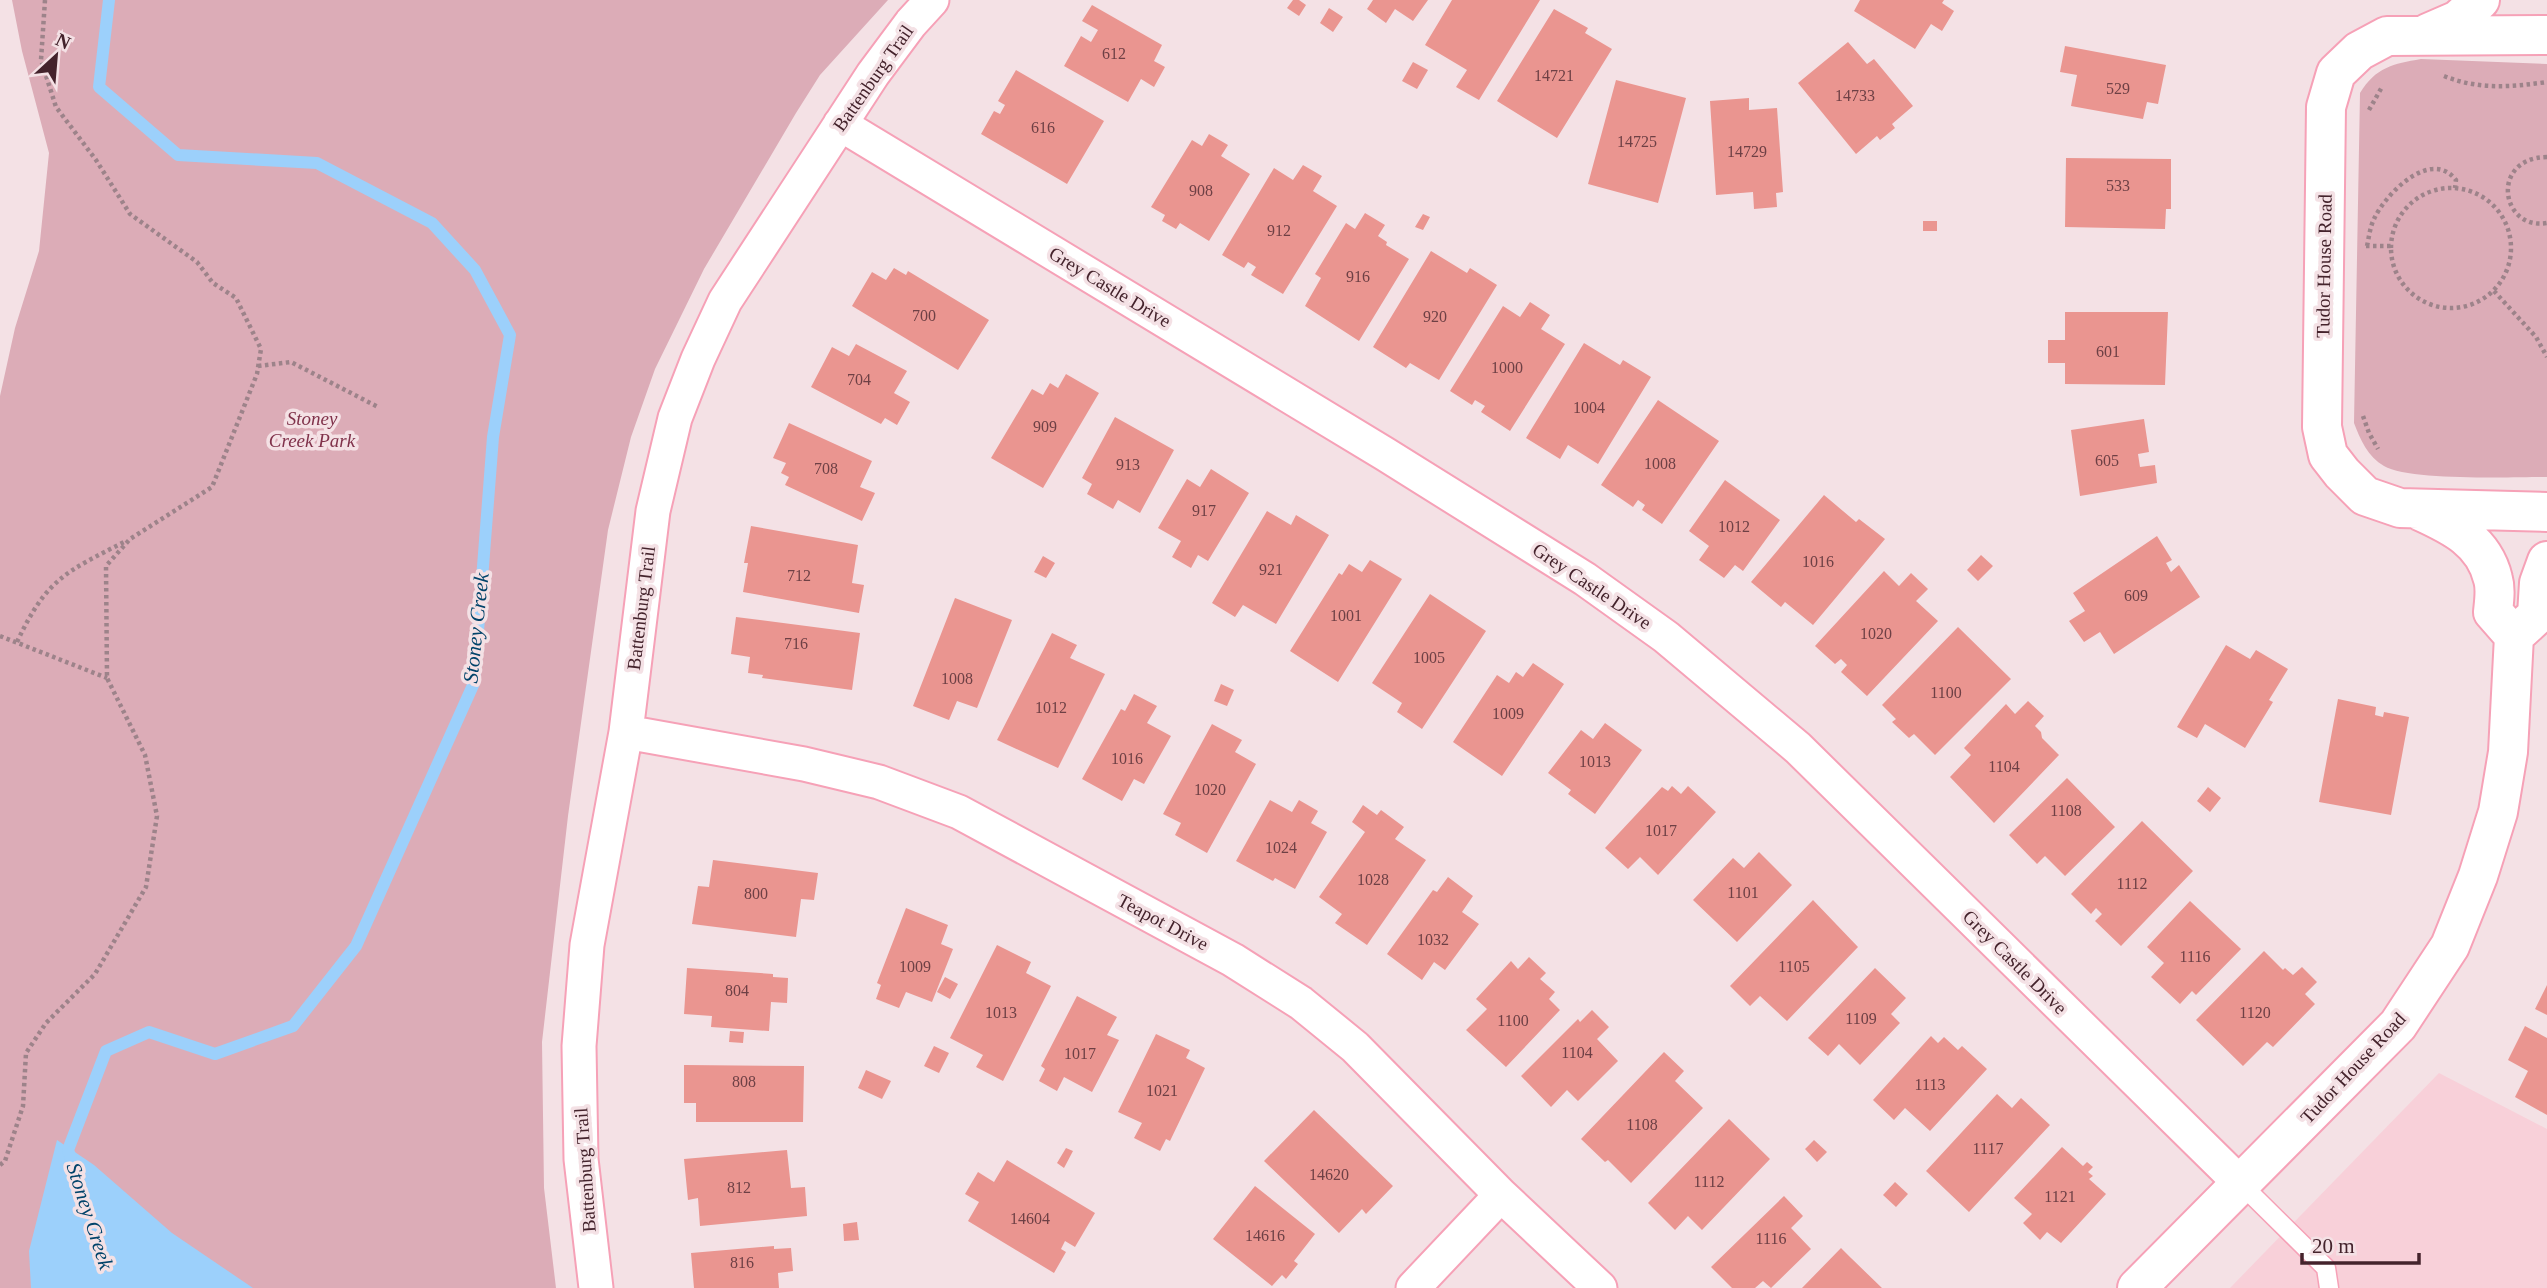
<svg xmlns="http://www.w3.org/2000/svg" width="2547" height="1288" viewBox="0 0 2547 1288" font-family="'Times New Roman',serif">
<rect width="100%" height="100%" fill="#f4e1e5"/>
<path fill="#f8d0d9" d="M2439 1073 2547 1129V1288H2230Z"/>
<path fill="#dcacb7" d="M12 0H888L820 75 796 113 704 269 655 369 631 437 608 530 568 816 542 1042 544 1188 556 1288H0V396L15 328 39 251 49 153 22 51Z
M2421 59 2547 64V477C2514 477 2409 481 2384 466 2368 457 2360 439 2354 423L2360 93C2376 67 2393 64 2421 59Z"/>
<path fill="#9cd0fb" d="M57 1140 94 1165 172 1233 253 1288H31L29 1251Z"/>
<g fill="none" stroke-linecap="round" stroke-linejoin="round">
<path stroke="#9cd0fb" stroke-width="12" d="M73 1164 68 1150 106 1051 149 1032 215 1054 293 1026 356 946 474 683 493 437 510 335 475 270 432 223 317 163 178 155 99 87 109 0"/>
</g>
<path fill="#ea9590" d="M1293 0H1299L1306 5 1299 16 1287 8Z
M1373 0H1428L1413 21 1395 9 1386 23 1367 9Z
M1452 0H1540L1479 100 1456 87 1467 70 1425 45Z
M1860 0H1944L1942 3 1954 11 1942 31 1931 24 1915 49 1854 11Z
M1092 5 1162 45 1154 61 1165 67 1154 87 1141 79 1128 102 1064 66 1081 36 1091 42 1098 30 1082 21Z
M1329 8 1343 17 1333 32 1320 23Z
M1554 9 1588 28 1585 33 1612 49 1557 138 1497 101Z
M1848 42 1867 64 1874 59 1913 106 1892 124 1895 128 1880 140 1877 136 1856 154 1798 83Z
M2065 46 2166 65 2158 104 2147 102 2143 119 2071 106 2077 75 2060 72Z
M1413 62 1428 70 1417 89 1402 81Z
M1016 70 1104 121 1067 184 981 134 994 111 1000 114 1005 105 998 101Z
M1616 80 1686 98 1658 203 1588 184Z
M1749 98V110L1777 108 1783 192 1776 193 1777 207 1754 209 1753 192 1716 195 1710 101Z
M1209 134 1228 145 1221 156 1250 174 1209 241 1180 223 1176 229 1162 221 1165 215 1151 207 1192 140 1202 146Z
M2066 158 2171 159V209H2166L2165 229 2065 227Z
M1303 165 1322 176 1313 191 1337 206 1283 294 1251 275 1256 267 1248 262 1244 268 1222 255 1274 168 1293 180Z
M1365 213 1385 225 1378 236 1387 242 1386 245 1409 259 1359 341 1305 306 1321 278 1315 274 1346 223 1355 229Z
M1423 214 1430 217 1423 230 1415 227Z
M1923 221H1937V231H1923Z
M1431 251 1467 273 1470 268 1497 285 1439 380 1410 363 1406 368 1373 347Z
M894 268 906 275 908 271 989 320 958 370 852 306 872 272 886 280Z
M1530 302 1550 315 1541 329 1565 344 1510 431 1481 412 1485 406 1475 400 1472 405 1450 391 1503 306 1520 317Z
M2065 312H2168L2165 385 2065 384V363H2048V340H2065Z
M1584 343 1620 365 1623 360 1651 377 1598 464 1568 445 1560 459 1526 438Z
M856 344 907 371 894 393 910 402 897 425 885 418 881 424 811 387 832 347 849 356Z
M1066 374 1099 393 1043 488 991 458 1032 389 1043 395 1050 383 1058 388Z
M1658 400 1719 441 1662 524 1642 510 1645 505 1638 500 1633 507 1601 485Z
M1115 417 1174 450 1140 513 1118 500 1113 509 1087 494 1092 484 1082 478Z
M2144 419 2149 452 2138 454 2140 467 2155 465 2157 483 2080 496 2071 430Z
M789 423 872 461 860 487 875 493 862 521 785 485 789 477 781 473 786 463 773 458Z
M1211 469 1249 493 1208 561 1198 555 1191 568 1172 557 1181 541 1158 528 1187 479 1200 487Z
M1725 480 1780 520 1743 571 1735 565 1724 578 1699 560 1709 546 1689 531Z
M1824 495 1856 522 1859 519 1885 539 1813 625 1785 602 1781 607 1751 582Z
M1267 511 1291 525 1296 515 1329 535 1276 624 1243 605 1235 617 1212 603Z
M751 526 858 545 852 583 864 585 859 613 743 592 748 563H744Z
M2157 536 2172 560 2166 563 2171 572 2179 565 2200 597 2114 654 2100 632 2084 642 2069 621 2085 611 2073 593Z
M1981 555 1993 566 1978 581 1967 570Z
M1043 556 1055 563 1046 578 1034 572Z
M1370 560 1402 579 1338 682 1290 651 1339 573 1342 575 1349 564 1362 572Z
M1884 571 1899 586 1911 573 1928 589 1916 601 1938 621 1867 696 1841 672 1847 665 1841 659 1835 664 1815 646Z
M1430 594 1486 631 1422 729 1397 712 1402 703 1372 683Z
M955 598 1012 620 977 708 957 701 949 720 913 706Z
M736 617 860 633 852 690 762 678 763 675 748 673 750 657 731 654Z
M1958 627 2011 679 1935 755 1914 734 1909 738 1892 722 1896 719 1882 705Z
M1052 633 1077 645 1070 658 1105 674 1058 768 997 740Z
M2226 645 2250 659 2256 650 2288 669 2269 700 2273 702 2245 748 2205 724 2197 738 2177 727Z
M1533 663 1564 684 1502 776 1453 742 1497 675 1509 683 1516 672 1523 677Z
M1221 684 1234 690 1227 706 1214 701Z
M1134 694 1157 706 1147 723 1171 736 1144 784 1134 779 1122 801 1082 779 1121 709 1125 711Z
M2338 699 2376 707 2375 715 2383 717 2384 712 2409 717 2391 815 2319 802Z
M2028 701 2044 716 2035 726 2041 732 2042 738 2059 755 1994 823 1950 777 1971 755 1964 748 2006 704 2015 714Z
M1605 723 1642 750 1595 814 1568 794 1571 790 1548 773 1581 730 1593 739Z
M1212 724 1242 740 1235 752 1256 764 1207 853 1175 835 1181 823 1163 814Z
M2067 778 2115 827 2065 876 2045 856 2037 864 2009 835Z
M1672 786 1681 794 1688 786 1716 812 1658 875 1640 857 1628 869 1605 848 1662 787 1668 791Z
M2208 787 2221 798 2210 812 2197 801Z
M1270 800 1292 812 1299 800 1318 811 1311 823 1327 832 1295 889 1275 878 1273 881 1236 861Z
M1363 805 1377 815 1381 810 1404 827 1395 839 1426 860 1367 945 1335 923 1342 914 1319 897 1365 832 1352 822Z
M2142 821 2193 871 2121 946 2095 921 2102 914 2096 908 2091 914 2071 894Z
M1759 852 1792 885 1737 942 1693 900 1733 858 1744 868Z
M713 860 818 873 814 900 801 899 796 937 692 924 698 886 709 887Z
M1448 877 1473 896 1462 912 1479 924 1445 970 1434 962 1422 980 1387 954 1433 890 1437 892Z
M1813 900 1858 947 1787 1021 1760 996 1750 1006 1730 986Z
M2190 901 2241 949 2196 995 2192 991 2180 1004 2151 977 2164 963 2147 947Z
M906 908 948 925 941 944 953 949 932 1002 906 992 899 1008 876 999 881 985 877 983Z
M997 945 1031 962 1026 973 1051 986 1003 1081 976 1067 983 1055 950 1038Z
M2264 951 2283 970 2285 968 2293 975 2302 967 2317 982 2305 994 2315 1004 2273 1047 2267 1042 2243 1066 2196 1020Z
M1529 957 1546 973 1540 979 1555 992 1549 999 1560 1010 1506 1067 1466 1030 1487 1009 1476 999 1511 961 1518 969Z
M687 968 773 974V977L788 978 787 1003 771 1002 769 1031 711 1027 712 1016 684 1014Z
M1875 968 1906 998 1891 1014 1900 1023 1860 1065 1839 1044 1828 1056 1808 1038Z
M945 977 958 984 950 999 937 992Z
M2547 985V1015L2535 1009Z
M1077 996 1117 1017 1107 1035 1119 1040 1092 1092 1064 1077 1057 1091 1039 1081 1045 1069 1041 1066Z
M1592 1010 1609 1027 1597 1039 1618 1061 1578 1101 1567 1090 1551 1107 1521 1076 1578 1019 1580 1022Z
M2525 1026 2547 1038V1115L2515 1097 2528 1071 2508 1060Z
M730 1031 744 1032 743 1043 729 1042Z
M1156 1034 1190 1050 1186 1058 1205 1068 1170 1141 1166 1139 1160 1151 1134 1138 1142 1123 1118 1112Z
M1931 1036 1938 1043 1944 1037 1958 1050 1962 1046 1987 1069 1930 1131 1905 1108 1894 1120 1873 1100Z
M934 1046 949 1053 939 1073 924 1066Z
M1664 1052 1684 1071 1675 1081 1703 1108 1631 1183 1608 1160 1605 1162 1581 1139Z
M684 1065 804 1066 803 1122H696V1103H684Z
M866 1070 891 1081 882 1099 858 1088Z
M1997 1094 2012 1108 2021 1098 2050 1125 1969 1212 1926 1171Z
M1314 1110 1393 1186 1366 1214 1362 1209 1339 1233 1264 1161Z
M1729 1119 1770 1159 1702 1230 1688 1216 1675 1230 1648 1203Z
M1814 1140 1827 1152 1817 1162 1805 1149Z
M2062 1147 2083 1166 2087 1162 2093 1167 2088 1172 2093 1176 2089 1179 2106 1194 2061 1243 2047 1232 2040 1240 2023 1223 2032 1214 2014 1198Z
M1066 1148 1073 1151 1064 1168 1057 1163Z
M787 1150 791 1188 805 1187 807 1216 700 1226 698 1198 688 1200 684 1159Z
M1007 1160 1095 1213 1075 1247 1065 1241 1061 1249 1066 1252 1054 1273 968 1221 979 1202 965 1194 978 1172 994 1182Z
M1895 1182 1908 1194 1896 1207 1883 1195Z
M1255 1186 1315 1234 1294 1261 1298 1264 1286 1279 1282 1275 1272 1286 1213 1239Z
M1784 1196 1803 1216 1791 1228 1811 1249 1771 1288 1763 1281 1755 1288H1732L1711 1267Z
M857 1222 859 1240 844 1241 843 1224Z
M774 1246V1249L791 1248 793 1271 778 1273 779 1288H694L691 1253Z
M1841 1248 1851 1258 1882 1288H1802Z"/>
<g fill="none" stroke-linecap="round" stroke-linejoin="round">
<defs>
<path id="lane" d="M2240 1183 2326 1268 2329 1288"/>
<path id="street" d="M840 124 1385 454 1585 579 1666 637 1798 748 2240 1183
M626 732 804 764 879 782 959 812 1233 960 1301 1003 1355 1047 1501 1195 1600 1288
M596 1288 581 1159 579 1046 587 945 626 732 653 511 675 418 698 359 725 301 873 74 911 23 932 0
M1413 1288 1501 1195"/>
<path id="secondary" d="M2428 33 2458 20 2480 0
M2547 35 2387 36 2359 51 2336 73 2326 107 2322 427 2328 455 2342 473 2365 496 2400 508 2547 512
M2420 511C2453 526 2484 541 2493 579 2496 589 2494 602 2493 612L2514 636
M2137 1288 2398 1025 2450 946 2478 876 2498 812 2508 752 2514 636 2537 615 2539 583 2547 561"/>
</defs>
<use href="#lane" stroke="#f6a1b7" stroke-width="21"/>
<use href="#street" stroke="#f6a1b7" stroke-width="37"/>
<use href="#secondary" stroke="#f6a1b7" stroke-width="42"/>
<path stroke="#9d838a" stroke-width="4.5" stroke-dasharray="3.5 3.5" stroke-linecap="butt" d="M2444 76C2479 90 2511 87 2547 82
M2369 110 2382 87
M2547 157C2489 158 2501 231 2547 223
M2391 248a60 60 0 1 1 120 0a60 60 0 1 1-120 0Z
M2366 246H2391
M2367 246C2369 237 2370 227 2374 219 2386 193 2431 148 2456 180L2455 188
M2494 291 2536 337 2547 357
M258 366 291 362 378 407
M2363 416 2369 433 2378 449
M0 636 107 678
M17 642C47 578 66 572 126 541
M0 1165 5 1161 23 1106 26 1053 46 1023 95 974 146 887 157 816 145 755 107 678 106 566 130 539 212 487 257 374 261 349 236 298 213 283 197 262 130 214 96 160 56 107 41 60 45 0"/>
<use href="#lane" stroke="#fff" stroke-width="18"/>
<use href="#street" stroke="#fff" stroke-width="33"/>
<use href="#secondary" stroke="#fff" stroke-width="38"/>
</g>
<g text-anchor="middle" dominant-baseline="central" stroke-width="7" stroke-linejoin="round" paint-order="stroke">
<g font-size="16" fill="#6e4045">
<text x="1114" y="53">612</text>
<text x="1554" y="75">14721</text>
<text x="2118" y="88">529</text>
<text x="1855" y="95">14733</text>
<text x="1043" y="127">616</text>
<text x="1637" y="141">14725</text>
<text x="1747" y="151">14729</text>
<text x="2118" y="185">533</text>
<text x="1201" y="190">908</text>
<text x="1279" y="230">912</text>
<text x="1358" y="276">916</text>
<text x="924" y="315">700</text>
<text x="1435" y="316">920</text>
<text x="2108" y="351">601</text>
<text x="1507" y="367">1000</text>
<text x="859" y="379">704</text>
<text x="1589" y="407">1004</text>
<text x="1045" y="426">909</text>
<text x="2107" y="460">605</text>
<text x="1660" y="463">1008</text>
<text x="1128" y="464">913</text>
<text x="826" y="468">708</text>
<text x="1204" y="510">917</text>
<text x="1734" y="526">1012</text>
<text x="1818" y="561">1016</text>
<text x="1271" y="569">921</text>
<text x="799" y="575">712</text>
<text x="2136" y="595">609</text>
<text x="1346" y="615">1001</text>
<text x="1876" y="633">1020</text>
<text x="796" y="643">716</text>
<text x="1429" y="657">1005</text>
<text x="957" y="678">1008</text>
<text x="1946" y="692">1100</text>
<text x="1051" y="707">1012</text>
<text x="1508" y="713">1009</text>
<text x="1127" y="758">1016</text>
<text x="1595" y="761">1013</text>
<text x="2004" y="766">1104</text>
<text x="1210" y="789">1020</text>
<text x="2066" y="810">1108</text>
<text x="1661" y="830">1017</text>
<text x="1281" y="847">1024</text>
<text x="1373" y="879">1028</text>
<text x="2132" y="883">1112</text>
<text x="1743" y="892">1101</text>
<text x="756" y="893">800</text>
<text x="1433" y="939">1032</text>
<text x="2195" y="956">1116</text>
<text x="915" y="966">1009</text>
<text x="1794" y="966">1105</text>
<text x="737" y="990">804</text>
<text x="1001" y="1012">1013</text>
<text x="2255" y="1012">1120</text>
<text x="1861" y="1018">1109</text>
<text x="1513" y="1020">1100</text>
<text x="1577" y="1052">1104</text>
<text x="1080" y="1053">1017</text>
<text x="744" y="1081">808</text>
<text x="1930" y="1084">1113</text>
<text x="1162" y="1090">1021</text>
<text x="1642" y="1124">1108</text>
<text x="1988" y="1148">1117</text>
<text x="1329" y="1174">14620</text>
<text x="1709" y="1181">1112</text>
<text x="739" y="1187">812</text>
<text x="2060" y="1196">1121</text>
<text x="1030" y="1218">14604</text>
<text x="1265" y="1235">14616</text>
<text x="1771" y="1238">1116</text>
<text x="742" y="1262">816</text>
</g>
<g font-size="19" fill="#44232c" stroke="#f4e1e5">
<text transform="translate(873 78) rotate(-55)">Battenburg Trail</text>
<text transform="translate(2324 266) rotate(-89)">Tudor House Road</text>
<text transform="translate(1110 287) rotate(31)">Grey Castle Drive</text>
<text transform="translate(1592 586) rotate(34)">Grey Castle Drive</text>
<text transform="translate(641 608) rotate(-83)">Battenburg Trail</text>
<text transform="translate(1163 922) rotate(28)">Teapot Drive</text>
<text transform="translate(2015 962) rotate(45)">Grey Castle Drive</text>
<text transform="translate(2353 1068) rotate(-47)">Tudor House Road</text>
<text transform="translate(585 1170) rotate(-94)">Battenburg Trail</text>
</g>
<g font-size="19" font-style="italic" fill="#80324b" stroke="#f4e1e5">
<text x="312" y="418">Stoney<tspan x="312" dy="22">Creek Park</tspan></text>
</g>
<g font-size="21" font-style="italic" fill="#01436a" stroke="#f4e1e5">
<text transform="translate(476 628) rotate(-84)">Stoney Creek</text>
<text transform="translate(90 1216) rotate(72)">Stoney Creek</text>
</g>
</g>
<g transform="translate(56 56) rotate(26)" stroke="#f4e1e5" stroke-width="5" paint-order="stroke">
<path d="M0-5L12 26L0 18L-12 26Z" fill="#44232c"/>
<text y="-10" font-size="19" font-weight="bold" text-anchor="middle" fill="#44232c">N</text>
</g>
<path d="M2302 1253v10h117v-10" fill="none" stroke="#44232c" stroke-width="3.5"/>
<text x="2312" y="1253" font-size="21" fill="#44232c" stroke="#f4e1e5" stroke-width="5" paint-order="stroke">20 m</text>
</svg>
